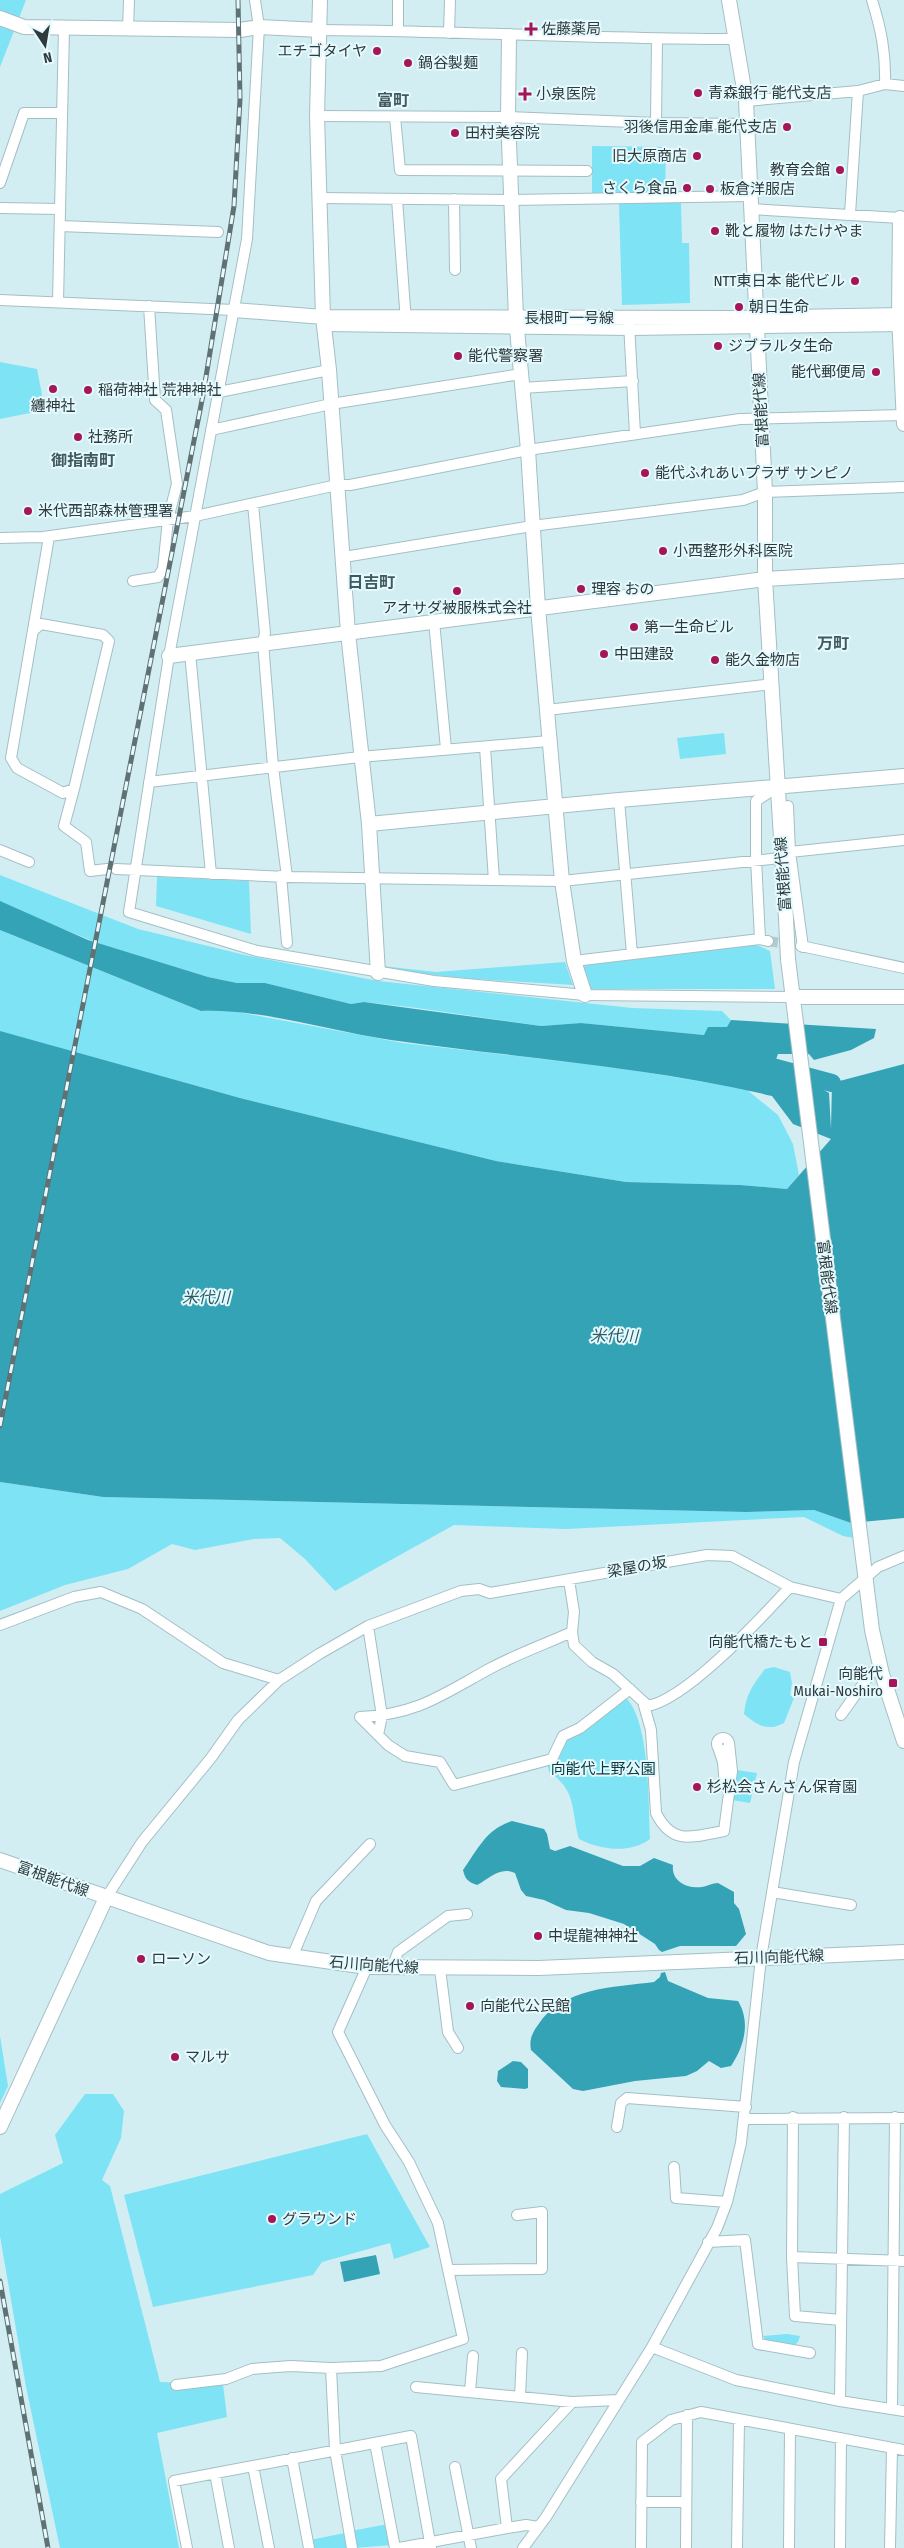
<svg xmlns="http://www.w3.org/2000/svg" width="904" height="2548" viewBox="0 0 904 2548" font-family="'Fira Sans Condensed','Noto Sans JP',sans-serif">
<rect width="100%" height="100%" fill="#d2eef3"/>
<path fill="#7ee3f5" d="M0 0H26L0 67Z
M592 146 666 147 665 196 592 195Z
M681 202 682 243H689L690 303 622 305 619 204Z
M0 362 37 369 45 410 0 419Z
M724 733 726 754 680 759 677 738Z
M0 875 138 929 245 955 378 981 632 1008 722 1011 731 1020 728 1027 704 1035 581 1023 541 1026 417 1008 365 1002 351 1004 265 983H237L208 977 105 946 12 908 0 902Z
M157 877 249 881 251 934 156 906Z
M0 930 201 1011 227 1010 403 1043 620 1068 746 1089 778 1115 793 1144 799 1175 787 1189 740 1185 626 1182 496 1161 240 1098 12 1036 0 1031Z
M757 945 770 951 775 989H587L580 962Z
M565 962 573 985 474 979 383 970 382 966 436 972Z
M0 1482 103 1497 746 1512 814 1510 851 1523 854 1538 843 1536 804 1517 566 1529 454 1525 335 1591 305 1559 280 1538 254 1539 195 1550 172 1544 128 1569 65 1585 0 1611Z
M774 1667 790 1672 792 1683 790 1695 794 1698 784 1723C767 1732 757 1725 744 1714 746 1694 753 1685 765 1669Z
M623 1695C651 1717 648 1804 650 1839 630 1854 600 1850 579 1839 571 1811 577 1790 549 1772L547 1761 566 1738 586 1730Z
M736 1770 757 1773 750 1803 732 1800Z
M0 2036 8 2086 0 2103Z
M85 2094H113L124 2111 121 2138 102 2180 110 2186 160 2382 223 2384 227 2417 157 2433 179 2548H60L26 2387 0 2236V2194L63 2163 55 2135Z
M367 2134 430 2247 394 2259 390 2243 322 2262 313 2275 153 2307 124 2195Z
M787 2334 800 2336 798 2342 793 2346 766 2341 763 2336Z
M388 2524 392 2545 354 2548 351 2531Z
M345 2533 348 2548H312L310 2540Z"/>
<path fill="#34a3b6" d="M0 901 88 940 208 977 237 983H265L351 1004 364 1002 541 1026 581 1023 704 1035 708 1027H727L731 1020 876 1029 874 1038 851 1050 814 1060 809 1054H778L775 1062 780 1074 814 1084 829 1093 831 1129 832 1083 904 1064V1518L851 1523 814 1510 746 1512 103 1497 0 1482V1031L240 1098 496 1161 626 1182 740 1185 787 1189 831 1139 793 1124 772 1096C647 1066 518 1058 391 1040 329 1031 264 1009 201 1011L0 930Z
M512 1821 544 1829 547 1834 550 1849 555 1851 570 1846 623 1866H640L654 1858 673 1865C671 1881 687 1889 702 1887 708 1886 712 1883 718 1883L734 1892V1903L739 1909 746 1934 736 1946H680L662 1952 659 1950 655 1944 624 1924 589 1913 566 1910 544 1900 526 1896 521 1890 515 1873C500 1866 490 1878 477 1885 468 1882 465 1879 463 1870 478 1849 486 1829 512 1821Z
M665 1972 668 1981 708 1998 738 2001C751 2022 744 2047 731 2066L721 2068 709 2061 697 2071 686 2076 635 2081 583 2091 573 2089 531 2050C529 2040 532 2033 538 2025 561 1988 614 1987 654 1982L660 1977 661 1973Z
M513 2061 521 2062 528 2069V2088L525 2089 501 2087 497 2081 498 2071Z
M376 2255 380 2274 344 2282 340 2262Z"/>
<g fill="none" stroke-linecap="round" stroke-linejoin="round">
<path stroke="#34a3b6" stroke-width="18" d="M754 1062 832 1083"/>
<path stroke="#b1cace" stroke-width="10" stroke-dasharray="10 5" stroke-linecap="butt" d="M768 941 801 946"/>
<defs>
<path id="street" d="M255 0 259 27 247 239 169 656 129 912 257 951 434 981 585 995 792 997
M872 0C881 29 886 53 885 84
M128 29 129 0
M320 30C459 31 598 39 736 39
M398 30V0
M449 33 450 0
M746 101 858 91 885 84 904 86
M317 116 508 117 656 123 746 124
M395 117 400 170 587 171
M656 123 657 39
M0 183 24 113H62
M319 198 512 200 750 196
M397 199 406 322
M454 199 455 270
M0 208 60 209
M751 209 900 218
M850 214 858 91
M60 226 218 232
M0 300 234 310
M58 302 64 28
M629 323 635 434
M324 326 631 330 904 326
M522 388 633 381
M219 392 329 370
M211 430 331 404 521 374
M253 504 265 633 263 642 273 767 287 877
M0 538 43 537 195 516 337 485H350L528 450 740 419 904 415
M344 557 532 526 743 500 765 492 904 487
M133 581 158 577 163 569 168 519 177 484 166 410 155 400 149 306
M434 621 446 749
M34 630 41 624 103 635 109 641 74 789 63 793 17 768 11 758 49 537
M190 653 211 874
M547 710 772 684
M485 747 494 880
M149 782 360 757 549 741
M74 789 64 826 86 842 90 871 107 869
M619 800 632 954
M788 806 790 852
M0 850 29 862
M116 869 287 877 562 881 781 858
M281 876 287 943
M760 939 756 859V801L777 787
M801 946 904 968
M803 947 790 852 904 840
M574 961 760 939 768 941
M569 1580 574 1612 572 1632 574 1645 592 1662 613 1674 648 1706C688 1698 760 1619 790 1587
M0 1625 74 1597 101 1592 142 1609 223 1663 279 1680
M368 1626 382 1716 378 1735
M643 1702 651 1730 656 1813C673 1847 694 1836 724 1831L732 1771 729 1743
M841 1715 871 1673 880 1667
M360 1717 388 1745 405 1756 440 1762 454 1785 552 1759 563 1736 580 1728 630 1689
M360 1717C417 1715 443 1694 491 1668 517 1654 545 1644 572 1632
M717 1744a6 6 0 1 1 12 0a6 6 0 1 1-12 0Z
M718 1747 723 1762 725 1787
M772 1892 851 1905
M106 1898 142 1842 211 1758 238 1720 279 1680 319 1654 368 1626 461 1591 479 1589 490 1593 707 1555 732 1556 790 1587 841 1599 878 1567 904 1556
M292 1957 316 1901 370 1844
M392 1968 398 1952 448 1916 467 1914
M440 1969 448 2032 458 2048
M793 2117 792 2257 795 2316 841 2320
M745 2119 904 2118
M617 2127 621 2103 627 2098 746 2107
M674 2167 676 2198 727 2202
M708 2242 745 2240 758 2344 810 2353
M792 2257 904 2261
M449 2270 542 2269V2212L517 2215
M652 2347 736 2380 840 2401 904 2411
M331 2368 335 2450 352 2548
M176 2385 226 2379 252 2369 291 2366 331 2368 381 2366 463 2339 438 2223 409 2162 385 2125 338 2032 367 1967
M416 2387 572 2402 618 2400
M470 2392 473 2356
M520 2397 522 2353
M840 2401 844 2117
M892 2409 895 2117
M375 2443 395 2548
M292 2458 309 2548
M253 2466 269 2548
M455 2467 471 2548
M215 2473 229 2548
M641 2502H686
M507 2528 501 2479 572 2402
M187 2548 174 2481 411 2436 431 2548
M399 2548 507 2528 526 2525 538 2527
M523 2548 546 2517 652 2347 717 2228 727 2202 741 2143 761 1958 794 1762 841 1599
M641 2548 642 2442 671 2420 701 2412 904 2450
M686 2548 687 2415
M737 2548 739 2420
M789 2548 790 2429
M840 2548 841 2438
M890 2548 892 2448"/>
<path id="secondary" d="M320 0 317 116 323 317 329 370 348 633 369 824 378 973
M729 0 746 101 765 492V579L786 919
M0 18 24 27 240 30 259 27 320 30
M509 36 508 117 516 318 528 450 538 608 562 881 574 961 585 995
M900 218 899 315 904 424
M234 310 323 317 729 318 904 315
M169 656 765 579 904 571
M369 824 619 800 904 776
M788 959 872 1630 882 1674 904 1741
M792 997H904
M0 1860 269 1953 367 1967 539 1968 904 1952
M0 2127 106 1898"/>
</defs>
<use href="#street" stroke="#a4bfc4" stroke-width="12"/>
<use href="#secondary" stroke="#a4bfc4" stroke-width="16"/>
<use href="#street" stroke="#fff" stroke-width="10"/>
<use href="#secondary" stroke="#fff" stroke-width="14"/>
<defs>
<path id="rail" d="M0 1426 203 395 234 206 240 99 238 0
M0 2281 48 2548"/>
</defs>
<use href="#rail" stroke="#607174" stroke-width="5"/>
<use href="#rail" stroke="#e4fafe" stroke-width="3" stroke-dasharray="9" stroke-linecap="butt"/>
<defs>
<path id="secondary-bridge" d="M786 919 788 959"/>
</defs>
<use href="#secondary-bridge" stroke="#a4bfc4" stroke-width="16" stroke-linecap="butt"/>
<use href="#secondary-bridge" stroke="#fff" stroke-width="14"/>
</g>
<g fill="#a51557" stroke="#e4fafe" stroke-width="2">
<path d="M528.5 21.5h5v5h5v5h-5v5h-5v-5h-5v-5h5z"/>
<circle cx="377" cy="51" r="5"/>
<circle cx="408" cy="63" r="5"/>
<circle cx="698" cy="93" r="5"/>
<path d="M522.5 86.5h5v5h5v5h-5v5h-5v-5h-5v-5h5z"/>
<circle cx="787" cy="127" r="5"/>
<circle cx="455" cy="133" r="5"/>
<circle cx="697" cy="156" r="5"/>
<circle cx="840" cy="170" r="5"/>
<circle cx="687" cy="188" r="5"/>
<circle cx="710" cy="189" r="5"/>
<circle cx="715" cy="231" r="5"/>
<circle cx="855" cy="281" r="5"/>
<circle cx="739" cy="307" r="5"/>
<circle cx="718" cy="346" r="5"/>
<circle cx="458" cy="356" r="5"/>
<circle cx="876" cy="372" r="5"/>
<circle cx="53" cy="389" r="5"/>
<circle cx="88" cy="390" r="5"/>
<circle cx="78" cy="437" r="5"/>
<circle cx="645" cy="473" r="5"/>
<circle cx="28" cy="511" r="5"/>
<circle cx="663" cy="551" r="5"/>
<circle cx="581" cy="589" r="5"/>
<circle cx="457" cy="591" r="5"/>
<circle cx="634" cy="627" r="5"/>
<circle cx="604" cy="654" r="5"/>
<circle cx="715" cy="660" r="5"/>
<rect x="818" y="1637" width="10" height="10" rx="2.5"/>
<rect x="888" y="1678" width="10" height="10" rx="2.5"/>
<circle cx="697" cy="1787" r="5"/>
<circle cx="538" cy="1936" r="5"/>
<circle cx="141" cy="1959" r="5"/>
<circle cx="470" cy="2006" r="5"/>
<circle cx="175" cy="2057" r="5"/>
<circle cx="272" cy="2219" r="5"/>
</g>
<g text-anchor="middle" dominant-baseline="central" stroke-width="4" stroke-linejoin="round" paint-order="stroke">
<g font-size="15" fill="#2f3a3c" stroke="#e4fafe" text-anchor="start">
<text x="541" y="29">佐藤薬局</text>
<text x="367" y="51" text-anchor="end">エチゴタイヤ</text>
<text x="418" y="63">鍋谷製麺</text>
<text x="708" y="93">青森銀行 能代支店</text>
<text x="536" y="94">小泉医院</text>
<text x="777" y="127" text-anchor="end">羽後信用金庫 能代支店</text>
<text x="465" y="133">田村美容院</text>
<text x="687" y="156" text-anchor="end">旧大原商店</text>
<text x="830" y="170" text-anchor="end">教育会館</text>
<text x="677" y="188" text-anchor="end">さくら食品</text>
<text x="720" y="189">板倉洋服店</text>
<text x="725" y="231">靴と履物 はたけやま</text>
<text x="845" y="281" text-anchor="end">NTT東日本 能代ビル</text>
<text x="749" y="307">朝日生命</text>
<text x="728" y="346">ジブラルタ生命</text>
<text x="468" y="356">能代警察署</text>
<text x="866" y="372" text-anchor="end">能代郵便局</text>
<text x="98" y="390">稲荷神社 荒神神社</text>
<text x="53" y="406" text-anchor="middle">纏神社</text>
<text x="88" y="437">社務所</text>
<text x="655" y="473">能代ふれあいプラザ サンピノ</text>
<text x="38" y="511">米代西部森林管理署</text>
<text x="673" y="551">小西整形外科医院</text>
<text x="591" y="589">理容 おの</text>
<text x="457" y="608" text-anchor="middle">アオサダ被服株式会社</text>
<text x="644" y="627">第一生命ビル</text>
<text x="614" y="654">中田建設</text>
<text x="725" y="660">能久金物店</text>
<text x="813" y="1642" text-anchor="end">向能代橋たもと</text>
<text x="883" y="1674" text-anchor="end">向能代<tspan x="883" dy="17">Mukai-Noshiro</tspan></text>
<text x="707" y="1787">杉松会さんさん保育園</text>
<text x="548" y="1936">中堤龍神神社</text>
<text x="151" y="1959">ローソン</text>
<text x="480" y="2006">向能代公民館</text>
<text x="185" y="2057">マルサ</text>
<text x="282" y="2219">グラウンド</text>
</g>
<g font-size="15" fill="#2f3a3c" stroke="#e4fafe">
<text x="569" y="318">長根町一号線</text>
<text transform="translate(761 410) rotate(-93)">富根能代線</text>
<text transform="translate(783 874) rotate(-94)">富根能代線</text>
<text transform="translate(827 1277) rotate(83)">富根能代線</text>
<text transform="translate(637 1567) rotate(-10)">梁屋の坂</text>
<text transform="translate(53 1879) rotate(20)">富根能代線</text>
<text transform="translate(779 1957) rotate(-2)">石川向能代線</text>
<text transform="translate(374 1965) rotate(4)">石川向能代線</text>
</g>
<g font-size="15" fill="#073a42" stroke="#e4fafe">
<text x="603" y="1769">向能代上野公園</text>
</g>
<g font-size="16" font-weight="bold" fill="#41595e" stroke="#e4fafe">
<text x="393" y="100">富町</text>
<text x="83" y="460">御指南町</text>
<text x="371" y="582">日吉町</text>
<text x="833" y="643">万町</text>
</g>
<g font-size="16" font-style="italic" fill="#2c5a62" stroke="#e4fafe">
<text x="206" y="1297">米代川</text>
<text transform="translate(614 1336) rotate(1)">米代川</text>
</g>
</g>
<g transform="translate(45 45) rotate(168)" stroke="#e4fafe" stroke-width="4" paint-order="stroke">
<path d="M0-4L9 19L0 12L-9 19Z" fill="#2f3a3c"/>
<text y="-8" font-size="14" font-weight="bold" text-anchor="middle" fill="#2f3a3c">N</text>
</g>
</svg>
